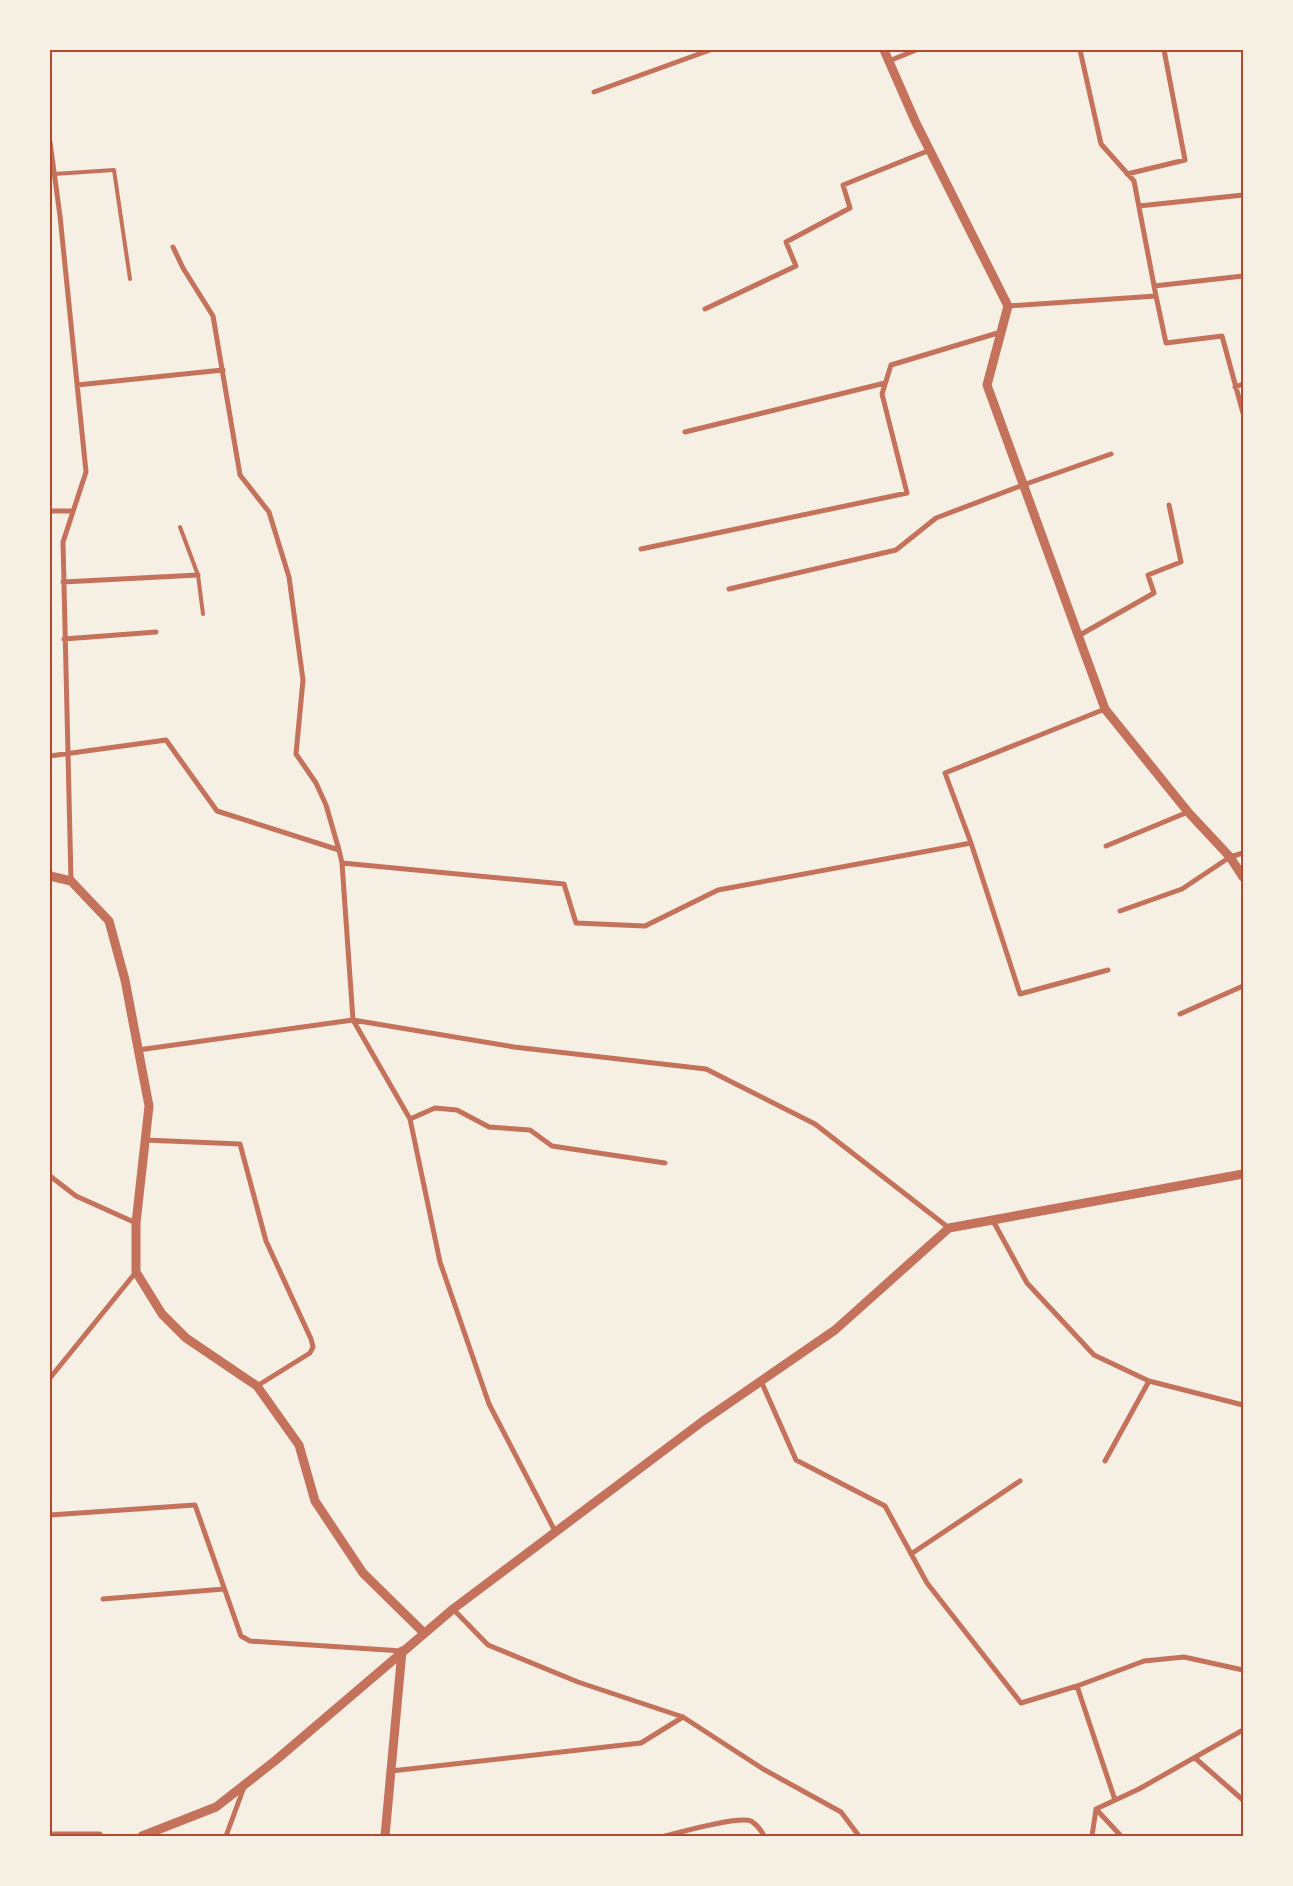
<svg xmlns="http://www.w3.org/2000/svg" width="1293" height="1886" viewBox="0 0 1293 1886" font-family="Karla,sans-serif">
<rect width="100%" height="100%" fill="#f6efe4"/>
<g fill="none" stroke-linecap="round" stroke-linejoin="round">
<path stroke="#c5725c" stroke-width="4" d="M54 174 114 170 130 279
M180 527 198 575 203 614"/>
<path stroke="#c5725c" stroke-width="5" d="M889 61 916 50
M594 92 710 50
M50 142 60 216 86 472 63 542 71 881
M1127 174 1185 160 1164 50
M1139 206 1243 195
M173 247 183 268 213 316 240 475 269 512 289 577 303 680 296 754 316 783 326 805 339 850
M1154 286 1243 276
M1156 296 1166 343 1222 336 1243 413
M1008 306 1156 296 1134 181 1101 144 1080 50
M705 309 796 266 786 242 850 208 843 185 930 150
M77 385 223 370
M1235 387 1243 384
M685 432 885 383
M50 511H73
M641 549 907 493 882 394 891 365 1001 332
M63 582 198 575
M729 589 896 550 936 518 1023 485 1111 454
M1078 636 1154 593 1148 575 1181 562 1169 505
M64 639 156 632
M50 756 166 740 217 811 339 850 342 863 353 1020 410 1119 440 1262 489 1404 556 1533
M971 843 1020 994 1108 970
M1106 846 1188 812
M342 863 564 884 576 923 645 926 718 890 971 843 945 773 1105 709
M1120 911 1182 889 1230 857 1243 853
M1180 1014 1243 986
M138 1050 353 1020 514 1047 706 1069 815 1124 949 1228
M410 1119 435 1108 457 1110 489 1127 530 1130 552 1146 665 1163
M145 1140 240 1144 266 1241 311 1339 313 1347 310 1353 257 1386
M50 1176 76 1196 136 1223
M992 1219 1027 1283 1094 1355 1149 1381 1243 1405
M50 1378 136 1272
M761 1381 796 1460 885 1506 927 1583 1021 1703 1077 1686
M1105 1461 1149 1381
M50 1515 195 1505 241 1636 250 1641 402 1651
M911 1554 1020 1481
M103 1599 224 1589
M453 1609 488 1645 578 1682 683 1717 763 1769 841 1812 859 1836
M1195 1758 1243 1800
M391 1771 641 1743 683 1717
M1115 1800 1077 1686 1144 1661 1184 1657 1243 1670
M1096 1809 1139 1789 1243 1730
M1096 1809 1121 1836
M226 1836 244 1787
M665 1836C682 1832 737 1816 751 1821 756 1824 762 1831 764 1836
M1092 1836 1096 1809"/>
<path stroke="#c5725c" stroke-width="9" d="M884 50 916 123 1008 306 987 385 1105 709 1188 812 1230 857 1243 877
M50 876 71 881 109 921 125 980 149 1106 136 1223V1272L162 1314 186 1338 257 1386 299 1445 315 1501 363 1573 424 1633
M50 1836H99
M142 1836 216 1807 276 1760 453 1609 703 1421 835 1330 949 1228 1243 1174
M385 1836 402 1651"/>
</g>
<rect width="1293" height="1886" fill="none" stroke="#f6efe4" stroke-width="102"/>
<rect x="51" y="51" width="1191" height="1784" fill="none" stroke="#b5482f" stroke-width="2"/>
</svg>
